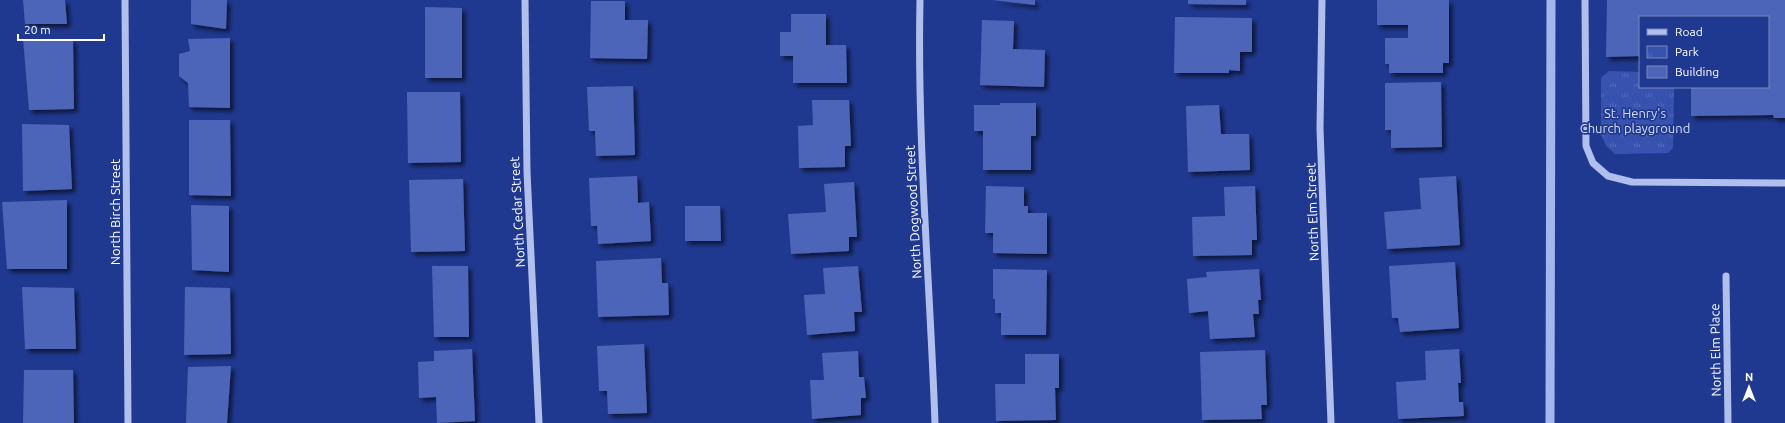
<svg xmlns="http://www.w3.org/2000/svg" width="1785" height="423" viewBox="0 0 1785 423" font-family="Ubuntu,sans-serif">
<defs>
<pattern id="park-tufts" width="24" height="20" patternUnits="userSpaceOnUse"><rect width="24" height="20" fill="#3853af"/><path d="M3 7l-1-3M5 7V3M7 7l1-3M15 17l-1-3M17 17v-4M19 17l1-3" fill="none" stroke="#566dbb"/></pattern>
<filter id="shadow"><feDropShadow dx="3.5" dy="3.5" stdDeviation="2" flood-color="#0009"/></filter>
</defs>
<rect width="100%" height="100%" fill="#203990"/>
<path fill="url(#park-tufts)" d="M1609 71 1640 72V87H1674L1673 148 1668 153 1615 154 1606 146 1601 134V78Z"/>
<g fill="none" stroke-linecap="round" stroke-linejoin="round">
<path stroke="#a4b6ee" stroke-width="9" d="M1550 423 1551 0"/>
</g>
<path fill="#4d65b9" filter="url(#shadow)" d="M23 0H65L67 24H25Z
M191 0H227L226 29 191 24Z
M992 0H1035V5Z
M1188 0H1246V5L1188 4Z
M1377 0H1449V63H1443V73H1389V64H1385V38H1408V25H1377Z
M1607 0H1785V118H1774L1773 115 1691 116V87H1768V17H1640V56L1606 57Z
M591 1H625V20H648L647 59 590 58Z
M425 7 462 8V78H425Z
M791 14H826V45H846L847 83H793V56H780V32H791Z
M1175 17 1252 18V52H1240V71L1229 70V73H1174Z
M982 20 1014 21 1013 49 1045 50 1044 87 980 85Z
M230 38V108L189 107 188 83 179 76V54L190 51 188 39Z
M23 39 73 40 74 109 29 110Z
M1441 82 1442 147 1391 148V130H1385V83Z
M633 86 635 155 596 156 595 131H589L587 87Z
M407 92H460L461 162 408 163Z
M812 100H849L851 146H845V167L799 168 798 126 813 125Z
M1000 103H1036V136H1031V170H983V131H974V105H1000Z
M1219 105 1221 134H1249L1250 170 1188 172 1186 106Z
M189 120H230L231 196 189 195Z
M22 124 69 125 72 189 23 191Z
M637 176 638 203 649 202 651 241 598 244 597 226H591L589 178Z
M1456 176 1460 245 1387 249 1384 212 1421 209 1419 178Z
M463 179 465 251 411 252 409 180Z
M854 182 857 237H849V251L791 254 788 214 826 212 824 184Z
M986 186 1024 187V206H1028V213H1047V254L993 253V233H985Z
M1255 186 1257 240H1252V255L1193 256 1192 217 1225 216 1224 187Z
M67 200V269H7L2 202Z
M191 205 229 206V272L192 270Z
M685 206H720L721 241H685Z
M661 258 662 283H668L669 315 598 317 596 261Z
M1455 262 1459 328 1400 332 1398 318H1392L1389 266Z
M432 266H468L469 337H434Z
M858 266 862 312H854L855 331 807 335 804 295 825 294 823 268Z
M993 269 1047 270 1046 335H1001V313H995V299H993Z
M1259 269 1261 300H1258L1259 314H1253L1255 337 1210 339 1208 311 1189 313 1187 279 1207 277 1206 272Z
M22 287 74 288 76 349H25Z
M185 287 230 288 231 354 184 355Z
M644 344 647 413 608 414 607 391H599L597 346Z
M472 349 475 421 437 423 436 397 419 398 418 362 434 361V351Z
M1459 349 1461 383H1458L1459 402H1463L1464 416 1398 419 1396 382 1426 380 1425 351Z
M1265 350 1267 405H1261L1262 419 1202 420 1200 352Z
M858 351 859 377H864L866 398H861V415L812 419 810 380H824L822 353Z
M1025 354H1059V388H1055L1056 420 996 421 995 384H1025Z
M231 366 227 423H186L188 367Z
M24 370H73L74 423H23Z"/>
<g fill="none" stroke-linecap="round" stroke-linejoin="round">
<path stroke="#b1bfed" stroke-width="7" d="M125 0 128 423
M525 0 527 172 539 423
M920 0C917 141 930 282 935 423
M1322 0 1320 129 1331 423
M1585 0 1586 146 1593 163 1608 176 1632 182 1785 183
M1726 276 1728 423"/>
</g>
<g text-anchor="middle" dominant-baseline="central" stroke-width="3.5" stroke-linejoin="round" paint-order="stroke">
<g font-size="13" fill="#d6def9" stroke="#203990">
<text x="1635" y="113">St. Henry's<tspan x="1635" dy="15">Church playground</tspan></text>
</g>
<g font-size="13" fill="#fff" stroke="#203990">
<text transform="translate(115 212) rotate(-90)">North Birch Street</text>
<text transform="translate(517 212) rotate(-93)">North Cedar Street</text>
<text transform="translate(913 212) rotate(-93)">North Dogwood Street</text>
<text transform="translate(1312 212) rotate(-92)">North Elm Street</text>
<text transform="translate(1715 350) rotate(-91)">North Elm Place</text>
</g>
</g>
<rect x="1639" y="16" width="130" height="72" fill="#203990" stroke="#7988bc"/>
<rect x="1647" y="29" width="20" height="6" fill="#b1bfed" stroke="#7988bc"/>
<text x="1675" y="36" font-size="12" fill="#ffffff">Road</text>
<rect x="1647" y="46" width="20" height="12" fill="url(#park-tufts)" stroke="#7988bc"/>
<text x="1675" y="56" font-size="12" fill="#ffffff">Park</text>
<rect x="1647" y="66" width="20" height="12" fill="#4d65b9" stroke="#7988bc"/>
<text x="1675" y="76" font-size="12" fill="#ffffff">Building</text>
<g transform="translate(1749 387)" stroke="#203990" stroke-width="3" paint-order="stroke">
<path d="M0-3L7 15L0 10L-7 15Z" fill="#ffffff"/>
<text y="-6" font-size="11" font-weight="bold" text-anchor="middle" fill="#ffffff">N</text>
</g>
<path d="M18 34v6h86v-6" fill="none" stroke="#ffffff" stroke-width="2"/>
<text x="24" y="34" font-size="12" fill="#ffffff" stroke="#203990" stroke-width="3" paint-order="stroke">20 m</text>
</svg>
